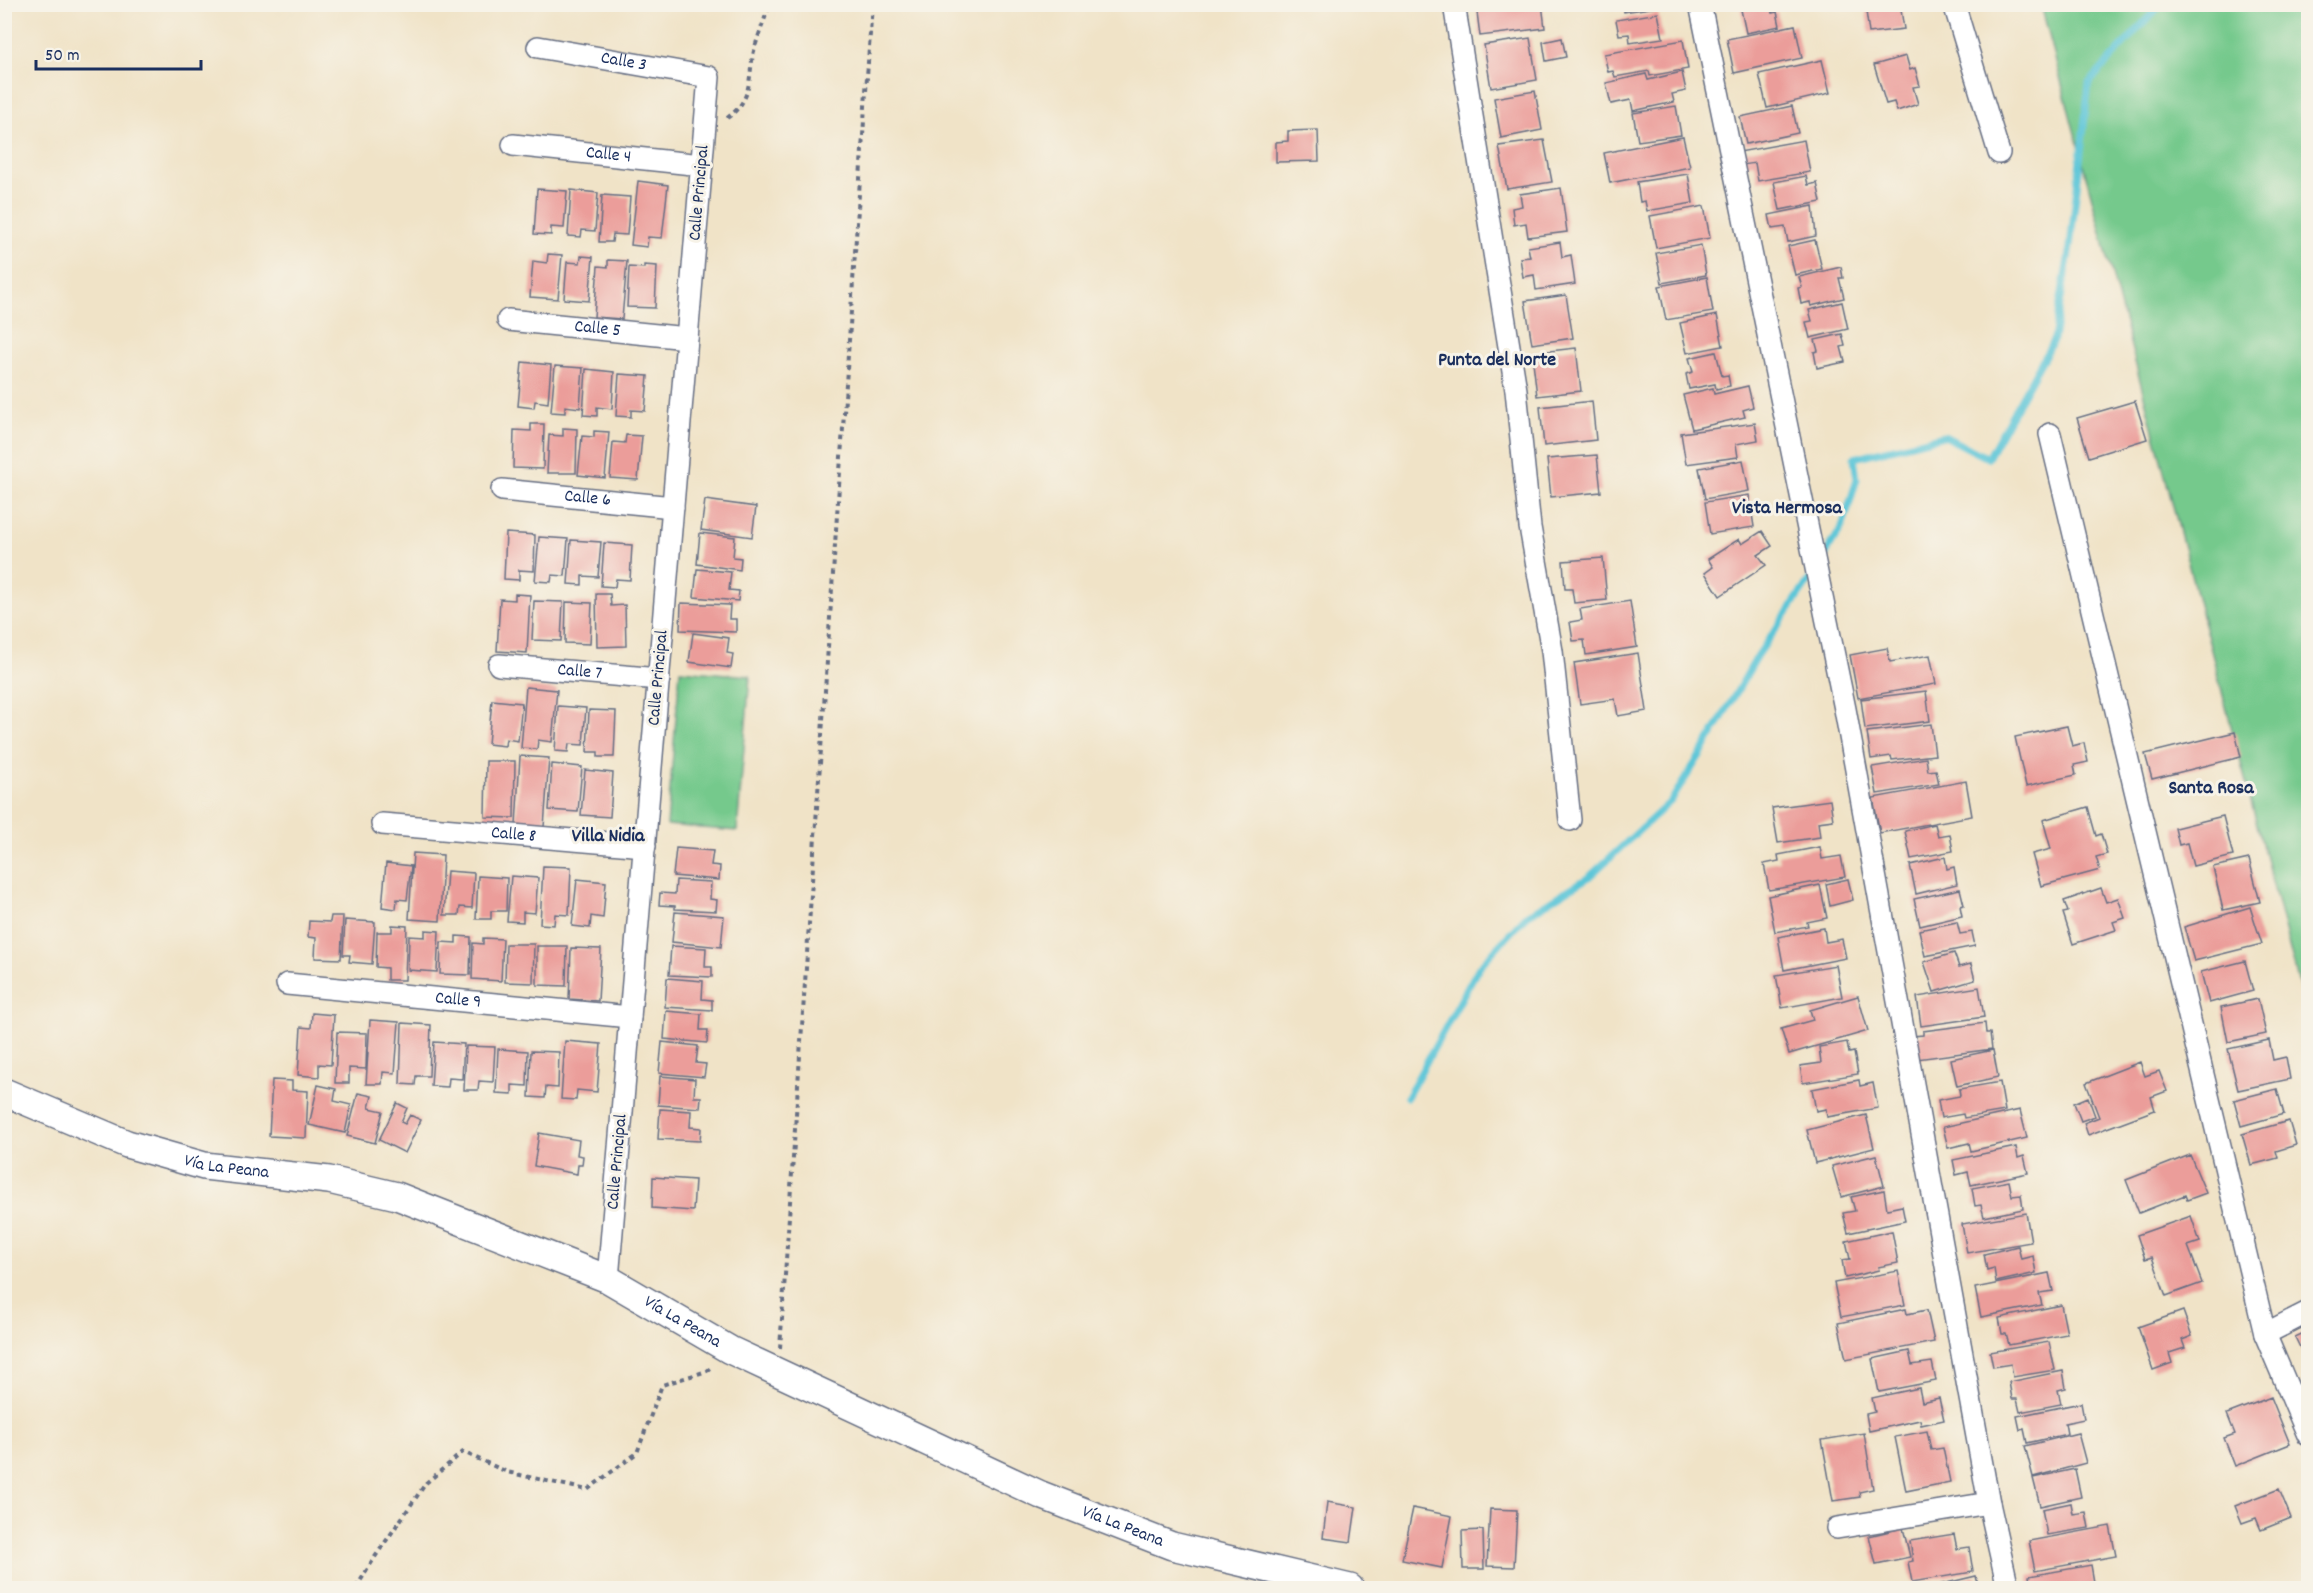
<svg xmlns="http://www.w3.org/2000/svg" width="2313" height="1593" viewBox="0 0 2313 1593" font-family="Dekko,sans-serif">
<rect width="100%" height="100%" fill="#f7f3e8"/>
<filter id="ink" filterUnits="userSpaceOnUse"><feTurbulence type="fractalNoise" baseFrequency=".0167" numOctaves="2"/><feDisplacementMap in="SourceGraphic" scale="12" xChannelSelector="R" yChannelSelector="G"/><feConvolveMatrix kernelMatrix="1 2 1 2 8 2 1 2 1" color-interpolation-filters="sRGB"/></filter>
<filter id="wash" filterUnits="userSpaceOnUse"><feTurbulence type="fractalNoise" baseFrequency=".008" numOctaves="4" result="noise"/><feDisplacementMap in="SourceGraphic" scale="24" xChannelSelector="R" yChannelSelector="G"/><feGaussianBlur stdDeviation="1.35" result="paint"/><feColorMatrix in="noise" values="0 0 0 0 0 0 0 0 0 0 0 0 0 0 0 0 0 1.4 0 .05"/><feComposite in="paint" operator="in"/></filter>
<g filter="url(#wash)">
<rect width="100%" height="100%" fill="#f0e3c7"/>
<path fill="#75c98c" stroke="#487c75" stroke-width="1.5" d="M2041 5H2308V1018Z
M680 670 750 676 737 831 667 825Z"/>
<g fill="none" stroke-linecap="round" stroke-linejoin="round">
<path stroke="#5dc6d8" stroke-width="7" d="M1821 562 1843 525 1857 479 1854 458 1944 436 1988 458 2054 339 2070 247 2089 83 2145 21 2162 4
M1407 1097 1479 967 1526 916 1589 877 1671 801 1704 749 1758 655 1812 576"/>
</g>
<g id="blocks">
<path fill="#eb9d9a" d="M1476 4H1542L1545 28 1480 36Z
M1623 4H1657V7L1624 12Z
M1770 4 1772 13 1777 12 1780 26 1746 33 1740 5Z
M1865 4H1896L1897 10H1901L1904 29 1869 33Z
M1658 13 1663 38 1630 43 1629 34 1619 35 1616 20Z
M1795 25 1802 58 1734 73 1727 39Z
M1530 38 1537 80 1491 88 1484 45Z
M1562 38 1566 57 1546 61 1543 42Z
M1683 40 1688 69 1650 76 1649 71 1615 77 1613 71 1608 72 1604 54Z
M1906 56 1910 70 1915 68 1920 86 1913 87 1918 104 1897 111 1894 102 1886 104 1874 65Z
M1822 60 1830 93 1767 108 1759 74Z
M1682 72 1686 91 1672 94 1674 102 1633 111 1631 100 1611 104 1606 83 1646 74 1648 80Z
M1535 91 1542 130 1501 138 1494 98Z
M1676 106 1681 135 1638 141 1633 113Z
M1792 106 1798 133 1746 144 1740 117Z
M1318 130 1319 161 1276 162V142L1288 141V131Z
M1683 137 1690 167 1610 183 1604 153Z
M1544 140 1552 182 1507 189 1499 146Z
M1804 140 1810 172 1758 181 1755 163 1742 165 1739 152Z
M1688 174 1693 203 1647 211 1645 201 1640 202 1637 182Z
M1806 176 1808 185 1817 183 1821 202 1780 210 1774 182Z
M638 181 668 185 662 238 648 237 647 247 631 245Z
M1561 188 1567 232 1528 237 1526 223 1514 225 1512 208 1522 206 1520 194Z
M537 189 567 191 564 228 551 227V235L534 234Z
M571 190 598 193 595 231 582 230 581 237 568 236Z
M602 195 630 197 627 235 613 234 612 242H599Z
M1704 206 1710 238 1656 248 1650 216Z
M1813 206 1816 236 1788 242 1785 227 1772 229 1769 215Z
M1815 240 1822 269 1795 275 1788 246Z
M1560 242 1562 257 1571 255 1575 284 1536 290 1534 275 1523 277 1520 258 1530 257 1528 247Z
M1701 245 1706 275 1662 283 1656 253Z
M548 254 562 255 558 299 530 297 533 261 547 263Z
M581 256 593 257 589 301 564 299 567 262 580 263Z
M608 260 627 261 622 319 594 317 598 266 608 267Z
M644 265 657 266 655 308 627 307 629 267 644 268Z
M1841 267 1843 278H1839L1844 298 1811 306 1810 302 1801 304 1798 288 1802 287 1799 277Z
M1707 277 1713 312 1666 320 1659 286Z
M1566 295 1573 338 1532 344 1525 301Z
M1842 302 1848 329 1810 338 1806 322 1812 321 1809 310Z
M1717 315 1723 346 1687 353 1680 323Z
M1842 334 1845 346 1841 347 1845 362 1817 368 1814 352 1818 351 1815 340Z
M1576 348 1581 391 1537 396 1532 353Z
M1716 352 1722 376 1728 375 1730 386 1716 389 1715 384 1689 389 1686 374 1693 372 1689 358Z
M522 362 551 365 548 403 535 401 534 408 518 406Z
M555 366 583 368 580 408 565 406V413L551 412Z
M586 369 614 372 612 409 597 407V416L583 415Z
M619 374 648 376 645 411 631 410V417L616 416Z
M1748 386 1753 407 1743 410 1745 417 1692 429 1683 395 1713 388 1714 394Z
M1592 401 1596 440 1544 446 1540 407Z
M2135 401 2147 439 2089 457 2077 418Z
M1755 423 1758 440 1736 444 1738 457 1686 464 1681 433Z
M531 424H544L543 469 513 468 514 430 531 431Z
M563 428 577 429 576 473H547L549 435 563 436Z
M594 431 609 432 605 478 578 475 582 436 594 437Z
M626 435 642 436 638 480 610 478 613 442 625 443Z
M1597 455 1601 492 1551 497 1547 459Z
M1743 460 1749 491 1705 499 1699 468Z
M1749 495 1754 527 1710 534 1705 502Z
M705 500 756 507 752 537 701 530Z
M1762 531 1772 546 1758 555 1766 565 1720 596 1705 573 1713 567 1708 559 1739 539 1742 544Z
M506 533 535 535 534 571 519 570V580L504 579Z
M700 533 735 537 733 557 741 558 740 570 697 564Z
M539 537 568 539 565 576 552 575 551 582 535 581Z
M571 540 601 542 598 577 582 576V585L568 584Z
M604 543 632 545 630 580 616 579 615 587 601 586Z
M1603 558 1607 600 1574 603 1572 589H1565L1563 561Z
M697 569 731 572 729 590 739 591 738 601 694 597Z
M515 594 530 595 527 653 497 651 500 599 515 600Z
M596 594H610L611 606 625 605 626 646 597 647Z
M534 601 563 602 561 641 532 640Z
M1630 601 1637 647 1586 655 1584 640 1573 641 1570 622 1582 620 1580 609Z
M566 602 592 603 590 644 565 643Z
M681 603 730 605 729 619H736V632L680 630Z
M693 633 729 638 727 653 733 654 731 668 689 662Z
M1887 648 1890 662 1930 655 1936 684 1858 698 1850 655Z
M1638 653 1647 711 1618 716 1615 699 1580 704 1574 663Z
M526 687 557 690 552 742 538 740 537 749 521 748Z
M1926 691 1930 721 1865 729 1861 699Z
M492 700 522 703 518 741 506 739 505 746 488 744Z
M558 706 586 708 583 745 569 744 568 752 555 751Z
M589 710 616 711 614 757H598V752H587Z
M1931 724 1935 755 1892 760 1891 756 1871 759 1867 732Z
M2067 726 2072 746 2084 743 2088 762 2074 765 2076 775 2026 786 2015 737Z
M2235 732 2241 757 2152 779 2145 754Z
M520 756 549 758 544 827 516 825Z
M1926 758 1928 771 1936 770 1939 784 1877 794 1872 767Z
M486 761H515L514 818 485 817Z
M552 764 582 767 578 812 549 810Z
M585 770 613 773 610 817 581 815Z
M1966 781 1972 816 1880 833 1873 798Z
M1830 800 1833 820 1818 822 1820 837 1778 843 1772 808Z
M2088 807 2096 836 2101 834 2107 854 2096 857 2100 870 2041 886 2032 854 2051 849 2043 820Z
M2223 816 2233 856 2193 866 2187 843 2179 845 2175 828Z
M1935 824 1938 836 1950 834 1953 851 1911 859 1905 831Z
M1820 847 1822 859 1841 856 1845 877 1769 890 1764 864 1779 861 1778 855Z
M676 848 713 851 711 865 720 866 719 880 673 876Z
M413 853 443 855 440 921 409 919Z
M1945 857 1947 869 1954 867 1957 884 1916 894 1910 865Z
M2249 859 2260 902 2223 910 2213 867Z
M386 863 411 866 407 900 397 899 396 909 382 907Z
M543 866 571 867 569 915 555 914 554 925 540 924Z
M447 871 474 873 472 908 460 907 459 915H444Z
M478 876 507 878 506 911H491V919H476Z
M511 876 538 878 535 913 523 912V922L507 921Z
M577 879 606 882 603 918 591 916 590 928 572 926Z
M1848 879 1853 900 1830 906 1826 884Z
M676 880 711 882 710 899 717 900 716 911 675 909V906L659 905 660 893 675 894Z
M1820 885 1827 918 1807 922 1808 926 1775 932 1768 896Z
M2101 888 2106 902 2118 898 2125 918 2113 922 2116 930 2073 944 2063 913 2068 912 2064 901Z
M1960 889 1964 905 1960 906 1962 916 1920 926 1914 899Z
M2250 907 2262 944 2194 961 2184 927Z
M675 912 724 916 721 947 672 942Z
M331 916H343L341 959 315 958 316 938 308 937 309 921 330 922Z
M345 920 375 922 372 964 349 962 350 955H343Z
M1957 922 1960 934 1972 932 1975 946 1925 956 1919 930Z
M392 925 407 926 405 980H387V968L376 967 377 932H392Z
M1824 928 1826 942 1842 939 1846 958 1784 970 1778 937Z
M425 930 439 931 437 972 408 970 409 936 425 937Z
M456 936 471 937 470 975 440 974 441 942 456 943Z
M483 938 503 939 501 981 472 979 473 943 483 944Z
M506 944H534L533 983 505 982Z
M537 946H567L566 986 537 985Z
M671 946 706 948 705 967H712V977L669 975Z
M571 948 601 949 598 1001 569 999Z
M1954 953 1959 967 1971 964 1975 980 1934 992 1924 962Z
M2245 961 2253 991 2209 1003 2201 972Z
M1836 965 1842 997 1782 1008 1776 975Z
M667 978 703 981 702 999 712 1000V1010L665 1007Z
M1979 987 1984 1017 1921 1026 1917 997Z
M1858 996 1868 1031 1789 1054 1781 1029 1813 1020 1810 1010Z
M2258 999 2266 1034 2228 1042 2221 1007Z
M666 1011 701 1014 700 1030H708L707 1043 664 1039Z
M312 1013 334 1015 331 1065 319 1064V1077L298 1075 301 1027 311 1028Z
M370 1020 399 1022 395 1073 383 1072 382 1084H366Z
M402 1023 431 1025 429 1076H416L415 1085 400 1084Z
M1985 1023 1986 1033H1990L1992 1049 1917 1059 1913 1036 1923 1035V1031Z
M337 1032 367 1033 366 1069 349 1068V1083H335Z
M2269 1040 2273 1060 2286 1057 2290 1079 2238 1090 2228 1049Z
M565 1041 601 1044 597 1092 577 1090 576 1100 561 1099Z
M434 1042 464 1044 462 1079 449 1078 448 1087 431 1086Z
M662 1042 698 1046 696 1063 706 1064 704 1077 659 1073Z
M1847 1042 1849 1053 1854 1052 1858 1074 1803 1083 1800 1066 1821 1063 1819 1047Z
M466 1046 495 1047 493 1082 479 1081 478 1090H464Z
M498 1049 528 1051 527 1086 512 1085V1094L496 1093Z
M1993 1050 1998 1077 1957 1086 1951 1059Z
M531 1051 559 1052 558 1088 546 1087 545 1098 529 1097Z
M2140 1062 2145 1076 2159 1071 2167 1091 2151 1097 2155 1110 2088 1135 2084 1123 2099 1117 2086 1083Z
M660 1076 695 1079 694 1097H701L700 1108 658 1105Z
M272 1080 292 1081V1090L308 1091 306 1138 269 1136Z
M1859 1080 1860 1086 1873 1083 1878 1108 1827 1117 1826 1109 1816 1111 1812 1089Z
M2000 1082 2005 1111 1964 1118 1963 1114 1941 1118 1938 1100 1960 1096 1959 1089Z
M318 1085 336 1089 334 1101 351 1105 345 1133 309 1125Z
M2277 1089 2284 1114 2241 1126 2234 1100Z
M358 1093 372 1096 369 1108 383 1111 375 1143 347 1136Z
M2088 1097 2095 1116 2081 1121 2074 1103Z
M397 1103 407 1108 401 1122 405 1124 410 1115 421 1120 405 1153 379 1140Z
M660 1109 691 1111 690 1127 701 1128 700 1141 658 1139Z
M2020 1110 2027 1138 1971 1151 1969 1143 1948 1148 1943 1127Z
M1866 1115 1874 1148 1815 1163 1807 1130Z
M2289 1121 2296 1145 2276 1151 2278 1158 2251 1165 2242 1134Z
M539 1133 579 1140 577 1155 583 1156 582 1165H578L577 1174 534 1166Z
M2016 1147 2018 1158 2024 1156 2028 1173 1971 1185 1968 1172 1956 1175 1953 1160Z
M1876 1155 1884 1186 1841 1197 1832 1166Z
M2190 1155 2206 1193 2187 1200 2185 1195 2139 1213 2126 1180Z
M653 1177 695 1180 693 1211 652 1208Z
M2009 1181 2012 1196 2021 1195 2023 1209 1984 1217 1981 1205 1975 1206 1972 1188Z
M1884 1190 1887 1209 1902 1206 1905 1221 1848 1233 1843 1213 1855 1211 1851 1197Z
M2026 1213 2031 1242 1967 1253 1962 1224Z
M2191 1216 2200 1242 2188 1246 2202 1283 2166 1296 2152 1257 2145 1259 2137 1235Z
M1892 1231 1898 1263 1878 1267 1879 1270 1845 1278 1842 1260 1850 1259 1846 1241Z
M2018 1246 2021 1259 2033 1256 2036 1273 1996 1282 1994 1268 1987 1270 1984 1254Z
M1898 1271 1905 1305 1841 1317 1834 1283Z
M2049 1273 2053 1291 2039 1293 2042 1305 1981 1317 1975 1288Z
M2061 1305 2067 1334 2009 1345 2006 1334H2002L1999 1318Z
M1906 1309 1907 1314 1927 1310 1934 1342 1846 1359 1838 1323Z
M2183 1311 2192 1336 2182 1340 2185 1348 2169 1353 2172 1363 2153 1370 2138 1327Z
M2308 1331V1364L2295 1337Z
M2049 1342 2055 1370 2013 1377 2011 1364 1993 1367 1990 1352Z
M1909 1351 1912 1365 1932 1362 1936 1381 1879 1392 1872 1359Z
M2063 1371 2066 1388 2058 1390 2061 1404 2020 1412 2017 1399H2012L2009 1382Z
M1919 1388 1922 1402 1939 1398 1944 1420 1921 1425 1920 1420 1869 1431 1866 1414 1875 1412 1872 1398Z
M2271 1397 2290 1444 2235 1466 2224 1438 2235 1434 2227 1414Z
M2081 1403 2084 1419 2065 1423 2067 1434 2027 1443 2024 1429 2020 1430 2017 1416Z
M1927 1431 1931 1450 1943 1448 1950 1482 1906 1491 1895 1437Z
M1864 1433 1873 1489 1859 1492 1860 1497 1833 1501 1822 1440Z
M2078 1433 2086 1463 2033 1477 2025 1446Z
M2075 1469 2081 1497 2040 1506 2033 1478Z
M2279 1489 2291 1518 2261 1530 2256 1518 2242 1523 2235 1506Z
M1327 1502 1356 1507 1351 1542 1323 1538Z
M2071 1503 2073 1514 2086 1512 2089 1528 2047 1535 2042 1509Z
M1413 1508 1452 1516 1442 1568 1402 1560Z
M1490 1509 1517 1510 1514 1567 1487 1566Z
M2110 1526 2116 1556 2035 1571 2029 1541Z
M1903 1528 1910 1557 1876 1564 1869 1536Z
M1483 1530 1484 1569H1463L1462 1531Z
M1954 1534 1957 1549 1969 1547 1973 1572 1912 1582 1908 1562 1913 1561 1910 1541Z
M2091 1565 2095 1588H2031L2029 1576Z
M1976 1576 1979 1588H1926Z"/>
</g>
</g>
<g filter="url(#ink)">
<use href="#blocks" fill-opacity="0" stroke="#666e83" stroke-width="1.5"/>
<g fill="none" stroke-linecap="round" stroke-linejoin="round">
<defs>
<g id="minor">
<path d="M1454 4 1516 390 1530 527 1552 651 1570 820"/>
<path d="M1700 4 1845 709 1989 1503 2008 1588"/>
<path d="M1954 4 1999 153"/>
<path id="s1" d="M538 47 709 77 608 1279"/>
<path id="s2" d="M513 145 702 165"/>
<path id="s3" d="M508 320 687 338"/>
<path d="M2050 434 2265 1334 2308 1435"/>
<path id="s4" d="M502 490 673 507"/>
<path id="s5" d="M499 665 659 679"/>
<path id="s6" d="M382 824 645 846"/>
<path id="s7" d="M287 984 630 1017"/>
<path d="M2265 1334 2308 1312"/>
<path d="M1837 1528 1989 1503"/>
</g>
<g id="tertiary">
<path id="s8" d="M4 1092 127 1144 204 1166 329 1180 397 1196 608 1279 730 1350 1041 1495 1172 1546 1350 1588"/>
</g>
</defs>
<use href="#minor" stroke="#666e83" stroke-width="24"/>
<use href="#tertiary" stroke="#666e83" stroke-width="30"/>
<path stroke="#666e83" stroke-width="4" stroke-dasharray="4.5 4.5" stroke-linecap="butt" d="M727 118C752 100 748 82 753 55 757 38 764 21 770 4
M780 1348 872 4
M356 1588 375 1557 426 1483 463 1452 507 1472 587 1490 637 1453 662 1385 707 1371 712 1367"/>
<use href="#minor" stroke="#fff" stroke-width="21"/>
<use href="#tertiary" stroke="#fff" stroke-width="27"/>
</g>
</g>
<g text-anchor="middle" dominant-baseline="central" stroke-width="6" stroke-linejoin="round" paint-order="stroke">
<g font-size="18" fill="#1b2f5e" stroke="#f7f3e8">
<text stroke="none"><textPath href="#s1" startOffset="87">Calle 3</textPath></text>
<text stroke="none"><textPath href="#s2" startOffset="96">Calle 4</textPath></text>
<text transform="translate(700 193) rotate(-85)">Calle Principal</text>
<text stroke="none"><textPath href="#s3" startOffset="90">Calle 5</textPath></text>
<text stroke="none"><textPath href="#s4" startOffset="86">Calle 6</textPath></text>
<text stroke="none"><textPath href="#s5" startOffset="81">Calle 7</textPath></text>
<text transform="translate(659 678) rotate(-85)">Calle Principal</text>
<text stroke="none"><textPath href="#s6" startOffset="132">Calle 8</textPath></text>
<text stroke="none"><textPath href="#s7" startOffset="172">Calle 9</textPath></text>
<text transform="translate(618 1162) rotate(-85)">Calle Principal</text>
<text stroke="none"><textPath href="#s8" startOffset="236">Vía La Peana</textPath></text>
<text stroke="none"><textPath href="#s8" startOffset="722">Vía La Peana</textPath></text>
<text stroke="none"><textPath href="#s8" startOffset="1208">Vía La Peana</textPath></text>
</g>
<g font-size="20" font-weight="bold" fill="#1b2f5e" stroke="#f7f3e8">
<text x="1497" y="361">Punta del Norte</text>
<text x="1787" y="509">Vista Hermosa</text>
<text x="2211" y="789">Santa Rosa</text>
<text x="608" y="837">Villa Nidia</text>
</g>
</g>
<rect width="2313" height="1593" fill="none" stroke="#f7f3e8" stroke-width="24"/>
<path d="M36 60v9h165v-9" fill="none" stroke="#1b2f5e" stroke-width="3"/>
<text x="45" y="60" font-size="18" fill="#1b2f5e" stroke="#f7f3e8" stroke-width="4.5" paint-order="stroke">50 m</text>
</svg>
